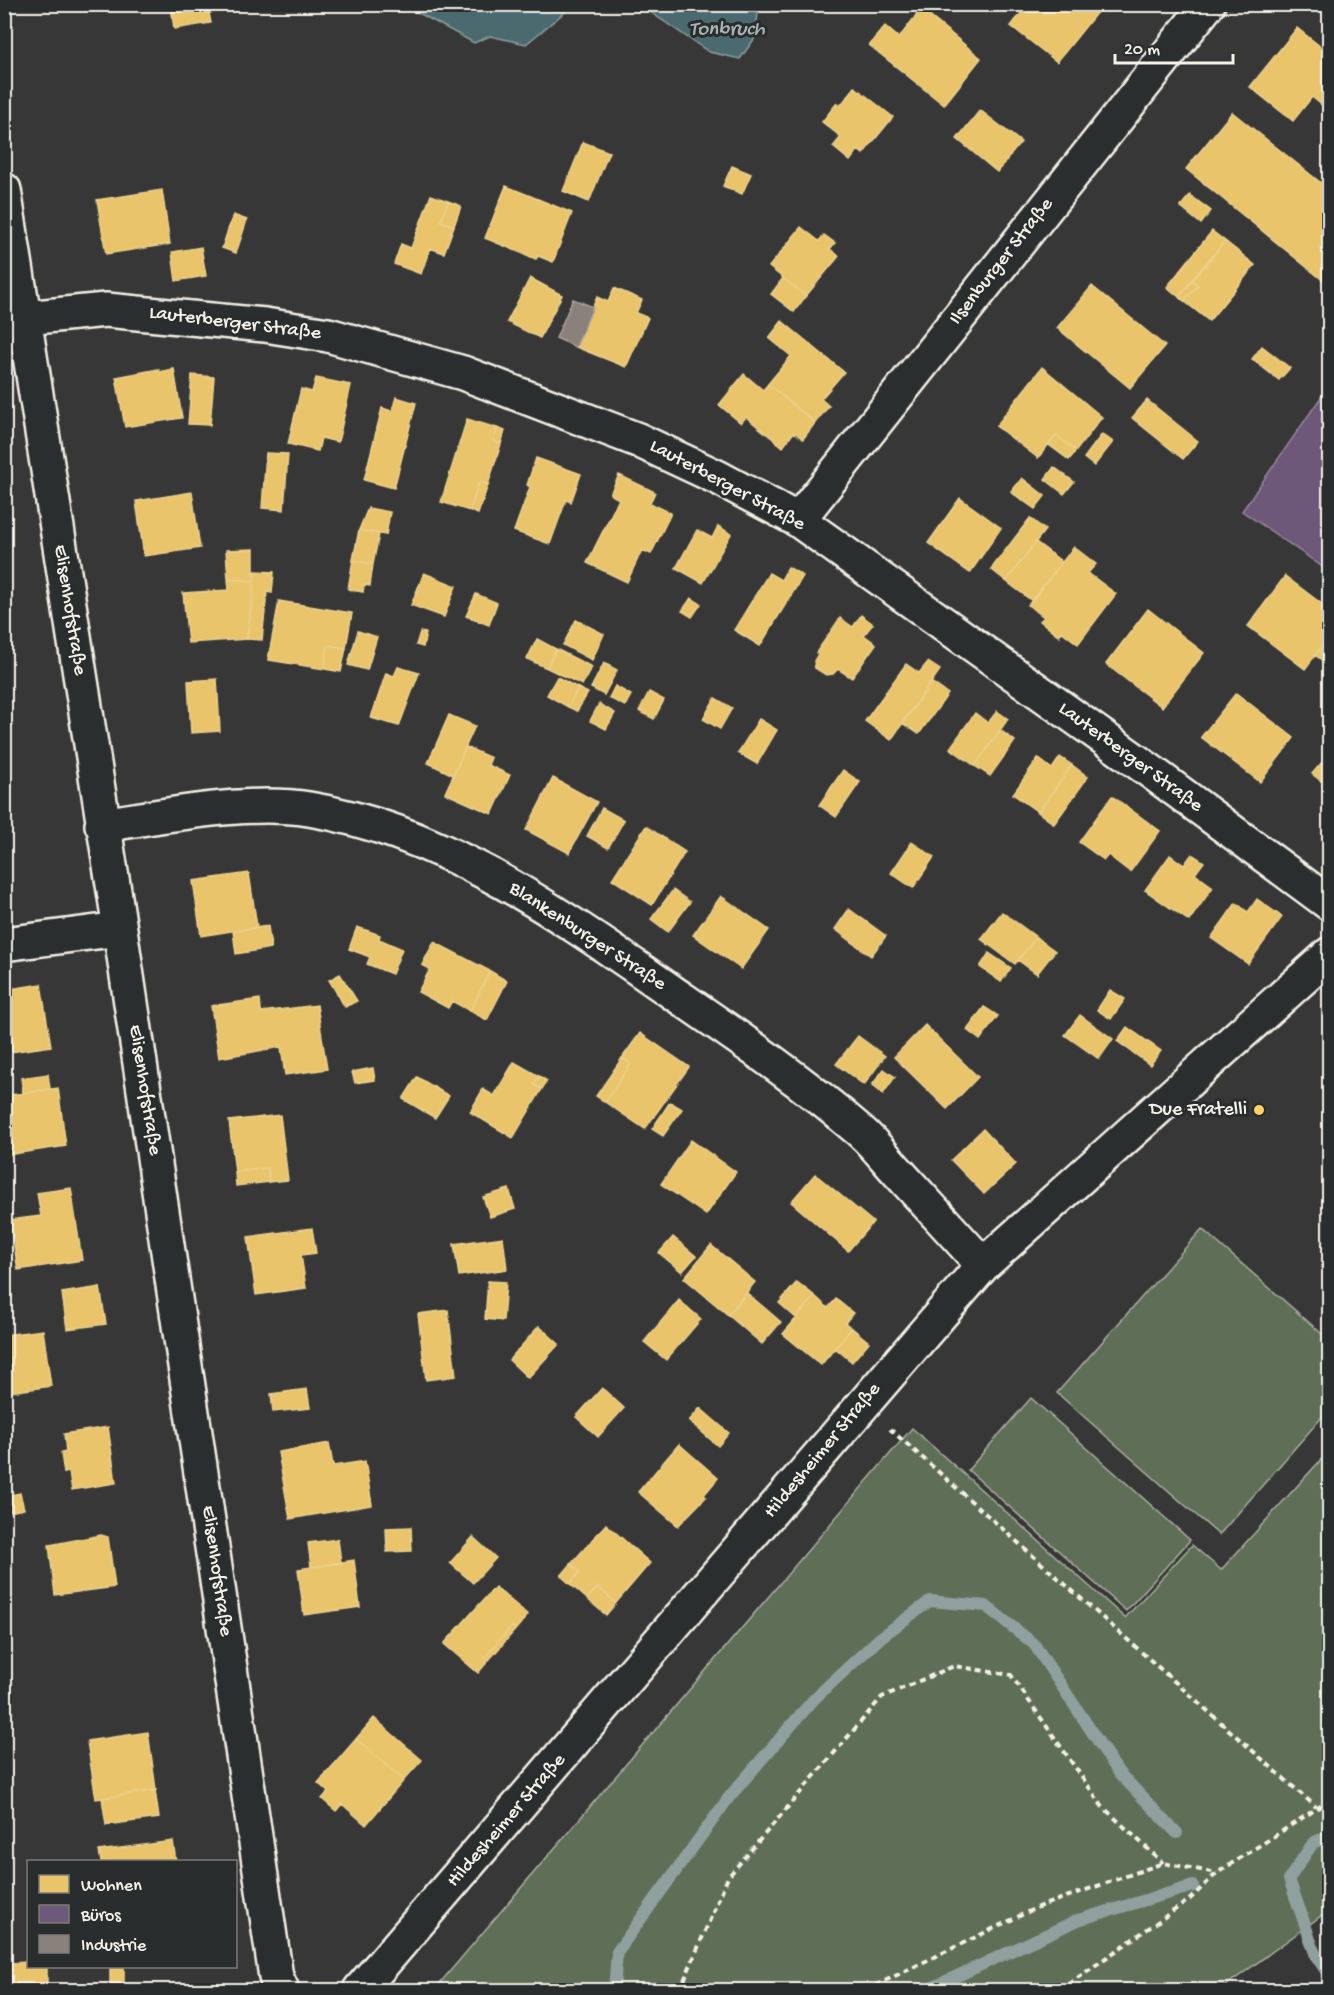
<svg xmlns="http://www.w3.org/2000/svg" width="1334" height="1995" viewBox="0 0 1334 1995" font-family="'Gochi Hand',sans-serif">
<rect width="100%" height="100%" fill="#383737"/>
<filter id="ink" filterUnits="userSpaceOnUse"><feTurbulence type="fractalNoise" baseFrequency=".0167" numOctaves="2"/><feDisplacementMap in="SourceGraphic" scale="12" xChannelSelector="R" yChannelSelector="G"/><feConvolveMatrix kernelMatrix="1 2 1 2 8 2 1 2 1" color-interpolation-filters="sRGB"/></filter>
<g filter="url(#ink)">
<path fill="#5f6e57" stroke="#aab0a0" stroke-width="1.5" d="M1202 1229 1329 1340V1409L1219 1535 1057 1393Z
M1031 1398 1190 1540 1126 1611 968 1470Z
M912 1428 1125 1618 1192 1545 1221 1570 1329 1451V1910L1220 1990H434Z"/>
<path fill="#4c6a6f" stroke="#8fa09f" stroke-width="1.5" d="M404 5H583L571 7 526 44 490 36 474 43Z
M640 5H759L755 38 740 59 709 52Z"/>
<path fill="#e9c46a" stroke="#ecd290" stroke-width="1.5" d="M180 4H233L234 9 209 13 211 23 174 29 171 6Z
M1028 4H1088L1097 12 1057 62 1011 26Z
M921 9 981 58 944 105 869 45 885 26 899 38Z
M1297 28 1330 54V76L1326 81 1330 84V100L1324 107 1312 97 1293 121 1250 87Z
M855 87 893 117 863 154 858 150 850 161 833 147 841 137 822 122 837 103 840 106Z
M980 110 1021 142 997 172 957 139Z
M1232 112 1330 190V286L1186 169Z
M583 142 609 152 589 202 563 191Z
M732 166 751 174 742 194 723 186Z
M506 186 572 213 553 262 538 256 536 259 485 238Z
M162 190 170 244 106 254 97 200Z
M431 195 448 201 441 221 454 226 444 253 430 248 421 274 394 264 401 244 411 248Z
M1190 195 1211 211 1201 224 1180 207Z
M448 201 461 206 454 226 441 221Z
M233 215 247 220 236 253 222 248Z
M801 227 819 241 824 235 835 243 830 249 839 256 806 296 769 267Z
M1212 231 1225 241 1179 297 1167 287Z
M1225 241 1255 265 1209 321 1184 301 1198 285 1192 280Z
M201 247 206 276 176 281 172 252Z
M530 278 562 295 540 338 507 322Z
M783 278 806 296 794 312 771 294Z
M1192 280 1198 285 1184 301 1179 297Z
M1092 286 1165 346 1130 388 1057 328Z
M614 288 642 300 636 313 648 318 626 367 576 347 597 297 608 302Z
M782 321 844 372 821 399 829 406 815 423 768 384 791 356 769 338Z
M1262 346 1290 368 1279 380 1252 359Z
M1042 367 1102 417 1076 451 1056 435 1038 458 996 426Z
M159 369V372L174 369 182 418 125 427 116 377Z
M744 374 763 390 768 384 815 423 803 439 794 432 783 447 746 417 741 423 719 405Z
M192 375 214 377 210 425 188 424Z
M316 378 351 385 338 442 321 438 318 451 288 444 301 389 312 392Z
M396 397 416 403 394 488 364 480 382 408 392 411Z
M1147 400 1198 441 1183 459 1132 418Z
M467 419 497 428 493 441 501 444 488 485 479 482 470 511 441 502Z
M497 428 505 431 501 444 493 441Z
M1102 434 1113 442 1094 466 1084 458Z
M1056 435 1076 451 1069 460 1049 445Z
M266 453 288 454 284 510 262 508Z
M536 458 581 474 571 502 566 500 550 544 514 531 530 487 527 485Z
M1054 467 1074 482 1064 494 1045 479Z
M619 475 655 492 650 503 671 513 651 554 642 550 627 582 587 563 619 499 610 494Z
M1022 478 1045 496 1035 509 1011 492Z
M479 482 488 485 478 514 470 511Z
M192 492 200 548 144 556 136 501Z
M960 498 1001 528 970 573 928 543Z
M368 508 390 512 386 535 359 530Z
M1030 518 1045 530 1006 581 991 569Z
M718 526 731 534 703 583 676 568 697 530 712 538Z
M359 530 379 534 373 564 353 560Z
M1036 542 1062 562 1032 601 1006 581Z
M1074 547 1096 564 1088 573 1116 594 1078 644 1061 631 1059 636 1040 621 1044 617 1028 605Z
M254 549V581L228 579 226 550Z
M353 560 373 564 370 586 364 585 363 592 348 589Z
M788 567 803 576 760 646 734 630 769 573 781 580Z
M255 571 274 572 272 593 267 592 262 640 247 639Z
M424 573 456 586 444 617 411 605Z
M1285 576 1330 610V636L1305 669 1248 626Z
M228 579 254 581 247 639 188 643 183 593 229 590Z
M476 594 497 603 489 625 466 616Z
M691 598 701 604 692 617 682 611Z
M279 601 352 613 346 648 328 645 324 669 268 660Z
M1148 609 1204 653 1162 707 1106 664Z
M861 615 873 624 864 635 876 644 852 678 838 669 833 674 826 675 815 668 814 661 818 654 816 653 840 618 853 627Z
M576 620 604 634 592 660 563 645Z
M358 631 377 637 367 670 348 665Z
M420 632 426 633 423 647 416 645Z
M1330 636V666L1315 655Z
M537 639 556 649 547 668 527 659Z
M328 645 346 648 341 672 324 669Z
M556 649 592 667 582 685 547 668Z
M928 662 940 670 891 740 865 721 906 664 919 673Z
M604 663 617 670 604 695 591 688Z
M398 667 419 673 399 726 371 718 386 673 394 676Z
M557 677 578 688 568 707 547 695Z
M217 679 220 731 191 733 188 681Z
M931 682 948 694 919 734 902 723Z
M615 686 631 695 625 706 609 698Z
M578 688 588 693 577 711 568 707Z
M649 692 664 700 654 719 639 711Z
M1236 693 1294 738 1260 782 1201 737Z
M715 698 732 708 720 729 703 719Z
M599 704 615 713 606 729 590 721Z
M997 711 1008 719 975 766 950 748 975 713 988 723Z
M449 715 475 726 453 775 428 763Z
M759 719 777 730 757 764 738 753Z
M1000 730 1015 741 990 776 975 766Z
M466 747 491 758 488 765 510 775 492 814 445 793Z
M1330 753V788L1312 774Z
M1060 757 1072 765 1038 812 1013 794 1038 758 1052 769Z
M1072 765 1088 777 1054 824 1038 812Z
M843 770 860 782 836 817 819 805Z
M553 778 597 802 569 853 526 830Z
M1112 796 1160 831 1130 872 1108 855 1104 860 1079 842Z
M602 808 624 820 608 848 587 836Z
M646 826 685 852 652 905 612 879Z
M912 842 934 857 913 888 891 873Z
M1192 854 1204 862 1195 874 1213 887 1189 921 1145 890 1170 855 1184 865Z
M249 873 257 927 201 936 193 881Z
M673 890 690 902 668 932 651 919Z
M721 896 769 930 741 969 693 935Z
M1257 899 1282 917 1248 964 1211 938 1236 903 1248 912Z
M849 909 886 936 871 956 835 929Z
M1002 912 1036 937 1015 964 981 939Z
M268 926 271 948 236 954 233 931Z
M357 927 380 935 379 939 402 949 392 974 367 964 370 957 349 949Z
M1036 937 1055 951 1037 974 1018 960Z
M434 942 490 971 470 1011 452 1001 448 1008 418 992 430 969 422 965Z
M989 953 1011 968 1001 982 980 967Z
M490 971 507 981 487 1020 470 1011Z
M340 974 357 1001 345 1007 329 980Z
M41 984 51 1046 4 1053V990Z
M1110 990 1125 999 1111 1019 1097 1010Z
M260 999 261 1012 317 1005 327 1069 285 1075 281 1047 219 1058 211 1006Z
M984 1007 998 1016 980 1040 967 1030Z
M1080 1015 1113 1039 1099 1059 1065 1035Z
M925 1025 978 1077 947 1109 894 1057Z
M1127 1027 1161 1051 1150 1065 1117 1041Z
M640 1033 689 1067 645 1129 605 1102 631 1064 622 1058Z
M858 1036 885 1056 864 1085 836 1064Z
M622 1058 631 1064 605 1102 596 1096Z
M514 1062 539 1076 534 1085 542 1089 513 1138 470 1112 483 1089 494 1096Z
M373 1068 375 1080 355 1083 352 1072Z
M884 1069 895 1077 883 1094 872 1085Z
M48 1074 50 1089 23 1093 21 1078Z
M539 1076 547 1081 542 1089 534 1085Z
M417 1077 449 1096 435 1118 403 1099Z
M58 1088 66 1146 7 1155 4 1096Z
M670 1102 682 1109 663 1136 652 1129Z
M280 1115 288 1180 269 1182 268 1168 235 1172 229 1121Z
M983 1129 1016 1164 984 1194 951 1160Z
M691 1140 736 1172 706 1215 661 1184Z
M268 1168 269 1182 236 1186 235 1172Z
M815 1174 873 1222 848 1251 791 1202Z
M71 1188 82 1260 18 1270 10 1220 41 1216 37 1193Z
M509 1189 515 1209 490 1217 483 1197Z
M312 1228 316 1253 301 1255 306 1288 256 1295 248 1237Z
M503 1237 507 1269 459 1276 454 1244Z
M673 1237 696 1256 682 1272 659 1253Z
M711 1245 755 1282 728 1315 684 1278Z
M488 1281 506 1282 503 1321 485 1319Z
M797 1282 815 1296 796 1318 779 1303Z
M100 1287 106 1324 67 1329 62 1293Z
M747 1293 781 1322 762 1344 728 1315Z
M815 1296 828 1308 836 1299 853 1313 845 1323 852 1328 821 1365 783 1334Z
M679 1300 701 1319 666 1360 644 1342Z
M448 1310 456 1376 426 1380 418 1314Z
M539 1326 559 1344 528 1378 509 1360Z
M852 1328 869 1342 852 1362 835 1348Z
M43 1330 51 1386 4 1393V1335Z
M602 1388 624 1408 598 1437 576 1417Z
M307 1389 310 1408 273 1412 271 1394Z
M700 1408 729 1433 718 1446 689 1421Z
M108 1427 116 1483 72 1490 69 1472 64 1473 61 1453 66 1452 64 1434Z
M329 1443 333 1466 365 1461 372 1505 290 1519 278 1452Z
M679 1444 718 1478 704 1495 706 1497 678 1526 638 1492Z
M20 1493 24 1509 4 1513V1496Z
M606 1524 650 1563 616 1603 598 1587 587 1599 570 1584 580 1572 571 1564Z
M411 1527 412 1551 387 1552 386 1528Z
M101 1535 108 1537 115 1587 55 1595 49 1545Z
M473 1537 496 1558 473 1583 450 1563Z
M338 1539 341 1563 311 1567 308 1543Z
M354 1560 360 1607 304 1615 298 1569Z
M571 1564 580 1572 570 1584 561 1576Z
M495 1587 528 1615 516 1629 512 1626 485 1657 489 1660 478 1673 444 1644Z
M598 1587 616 1603 606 1615 587 1599Z
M512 1626 516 1629 489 1660 485 1657Z
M374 1718 422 1760 404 1780 356 1739Z
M148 1732 156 1790 96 1799 87 1741Z
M356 1739 404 1780 366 1825 342 1804 336 1811 322 1799 328 1792 318 1783Z
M155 1790 159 1818 106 1825 102 1798Z
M173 1841 176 1862H101L99 1851Z
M28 1962V1966H47V1990H10V1963Z
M110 1966H124V1988H110Z"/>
<path fill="#6d597a" stroke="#96879b" stroke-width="1.5" d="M1326 390 1330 392V572L1242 511Z"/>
<path fill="#8a817c" stroke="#aaa39c" stroke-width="1.5" d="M573 299 593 307 576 347 556 338Z"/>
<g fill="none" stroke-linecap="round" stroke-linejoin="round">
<path stroke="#8fa09f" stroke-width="12" d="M1330 1835 1313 1843 1289 1879 1316 1956 1330 1977
M614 1990 617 1952 730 1796 815 1698 880 1638 930 1601 986 1606 1034 1644 1119 1773 1177 1833
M927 1990 1078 1920 1193 1886"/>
<defs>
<path id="minor" d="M4 190 120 929 276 1977 282 1990
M25 318 106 310 265 325 328 335 463 373 638 440 719 478 798 520 1153 773 1330 904
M798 520 1208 4
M102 825C163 816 248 799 309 809 444 831 562 916 672 992 736 1036 801 1080 860 1131 874 1143 886 1159 899 1173 927 1204 955 1234 983 1265
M4 944 120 929
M360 1990 983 1265 1330 954"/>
</defs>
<use href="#minor" stroke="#f4f1e8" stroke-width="38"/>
<path stroke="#f4f1e8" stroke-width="4" stroke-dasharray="6 4.5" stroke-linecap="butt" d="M890 1429 1316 1807
M680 1990 728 1877 882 1697 954 1666 1011 1675 1102 1806 1163 1863
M866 1990 1038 1907 1163 1863 1217 1873
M1060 1990 1189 1900 1217 1873 1330 1800"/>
<use href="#minor" stroke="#2a2d2e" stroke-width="33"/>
<path stroke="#f4f1e8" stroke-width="4.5" stroke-dasharray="9 4.5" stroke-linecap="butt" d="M1324 1990 1330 1986"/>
</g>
</g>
<circle fill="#ffd166" stroke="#2a2d2e" stroke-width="2" cx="1259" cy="1110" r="6"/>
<g text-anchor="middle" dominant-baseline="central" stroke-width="6" stroke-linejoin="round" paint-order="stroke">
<g font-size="20" fill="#f4f1e8" stroke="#2a2d2e">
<text transform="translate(1002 262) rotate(-52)">Ilsenburger Straße</text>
<text transform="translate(235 324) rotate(7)">Lauterberger Straße</text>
<text transform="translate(727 486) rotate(28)">Lauterberger Straße</text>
<text transform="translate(69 610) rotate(81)">Elisenhofstraße</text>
<text transform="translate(1130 758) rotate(36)">Lauterberger Straße</text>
<text transform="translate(587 937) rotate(33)">Blankenburger Straße</text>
<text transform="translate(144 1090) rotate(81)">Elisenhofstraße</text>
<text transform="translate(823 1451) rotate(-50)">Hildesheimer Straße</text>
<text transform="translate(216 1571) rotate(82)">Elisenhofstraße</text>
<text transform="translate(507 1821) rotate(-49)">Hildesheimer Straße</text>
</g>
<g font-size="20" fill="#f4f1e8" stroke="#2a2d2e" text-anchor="end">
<text x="1247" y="1110">Due Fratelli</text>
</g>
<g font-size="21" font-style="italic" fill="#a8b4b2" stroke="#2a2d2e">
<text x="727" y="30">Tonbruch</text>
</g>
</g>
<rect width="1334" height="1995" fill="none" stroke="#2a2d2e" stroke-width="24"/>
<rect x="12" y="12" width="1310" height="1971" fill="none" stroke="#f4f1e8" stroke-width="2" filter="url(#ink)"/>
<rect x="27" y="1860" width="210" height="108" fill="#2a2d2e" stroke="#7b7b78" stroke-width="1.5"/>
<rect x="39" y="1875" width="30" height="18" fill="#e9c46a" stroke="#7b7b78" stroke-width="1.5"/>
<text x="81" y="1890" font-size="18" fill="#f4f1e8">Wohnen</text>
<rect x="39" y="1905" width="30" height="18" fill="#6d597a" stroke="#7b7b78" stroke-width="1.5"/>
<text x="81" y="1920" font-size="18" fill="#f4f1e8">Büros</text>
<rect x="39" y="1935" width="30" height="18" fill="#8a817c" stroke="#7b7b78" stroke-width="1.5"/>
<text x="81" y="1950" font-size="18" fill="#f4f1e8">Industrie</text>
<path d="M1115 54v9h118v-9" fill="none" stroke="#f4f1e8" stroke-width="3"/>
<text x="1124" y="54" font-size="18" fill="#f4f1e8" stroke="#2a2d2e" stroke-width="4.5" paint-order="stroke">20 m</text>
</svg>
